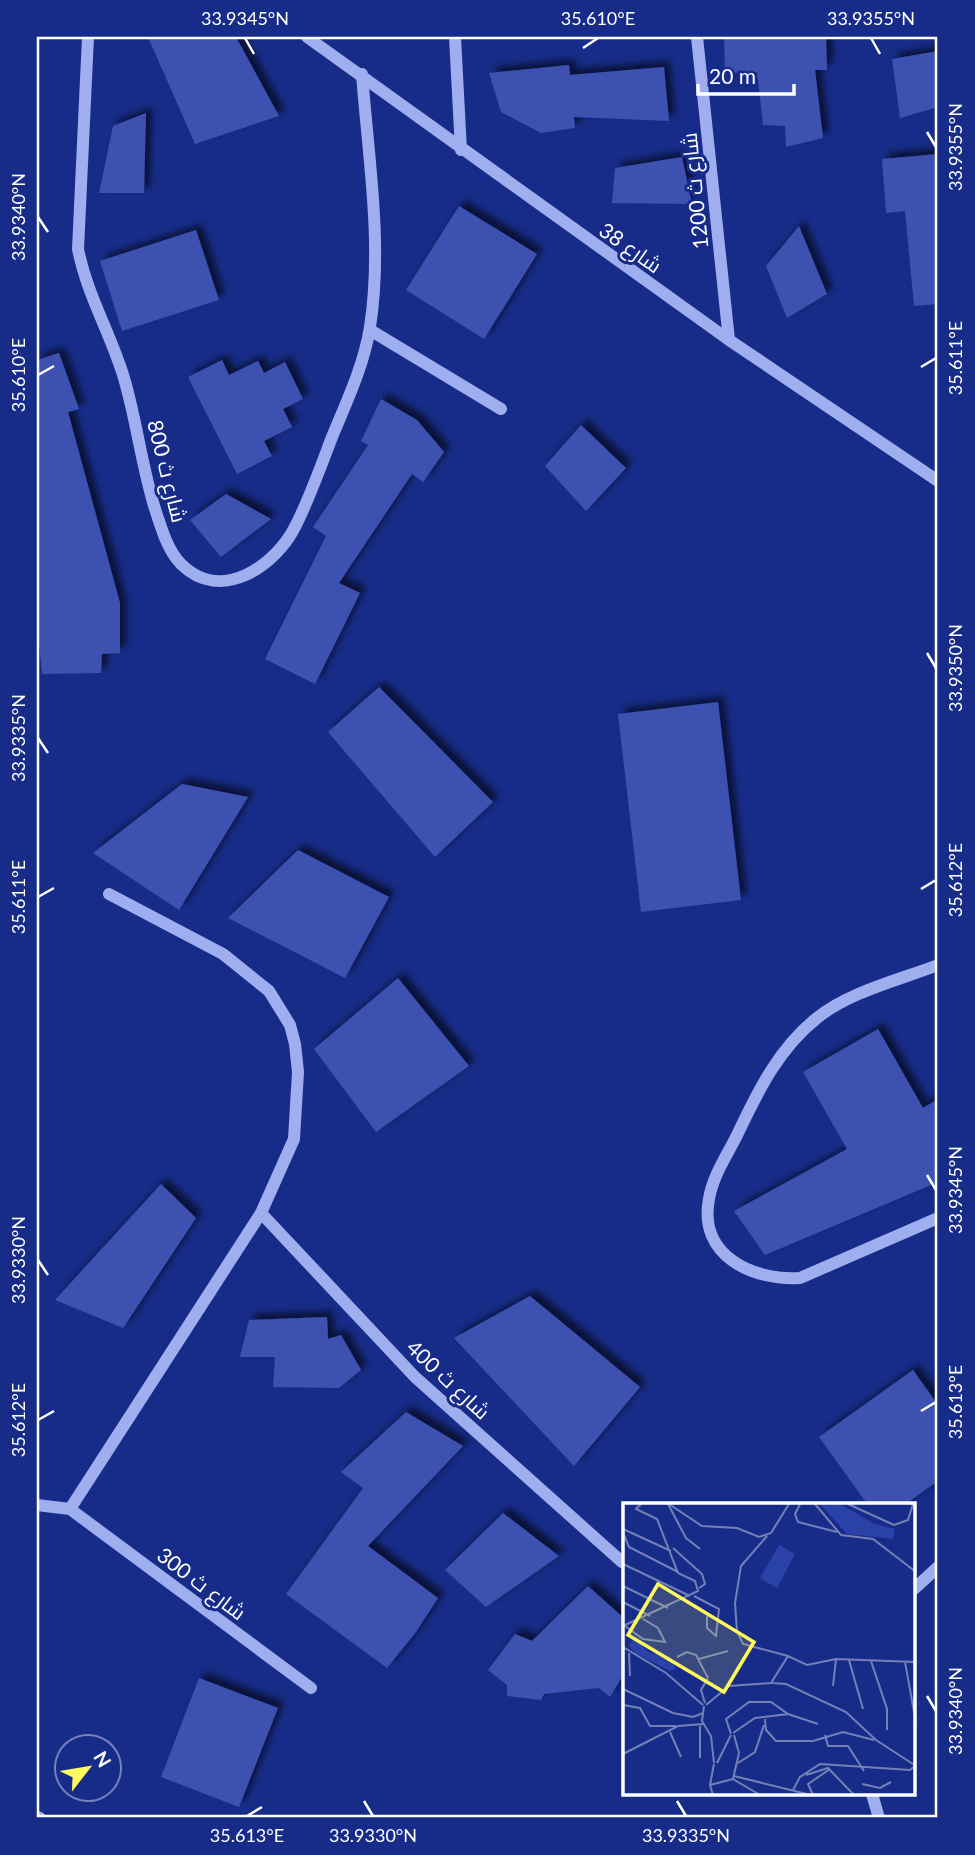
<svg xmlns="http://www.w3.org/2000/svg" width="975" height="1855" viewBox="0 0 975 1855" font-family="Lato,Cairo,sans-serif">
<defs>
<filter id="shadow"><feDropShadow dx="6" dy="-6" stdDeviation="3.5" flood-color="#0009"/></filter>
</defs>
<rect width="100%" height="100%" fill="#172c88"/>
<path fill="#3c51b0" filter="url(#shadow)" d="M148 37H236L279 116 195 144Z
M724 37H826L827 70H815L823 138 786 147 785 126 763 125 757 72 725 73Z
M938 51V107L900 118 892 59Z
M569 65 570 75 664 67 669 121 574 117 575 128 541 133 501 112 489 73Z
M146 113 144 193H99L113 126Z
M938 154V304L914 306 905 211 886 213 882 159Z
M682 157 692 204 612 203 615 168Z
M459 206 537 254 484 339 406 290Z
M799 226 827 294 787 318 766 266Z
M196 230 219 300 122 331 100 261Z
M59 353 79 409 68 412 120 603V653L102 654 101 673 42 674 37 622V360Z
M222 360 229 375 258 361 264 373 285 362 303 399 283 409 292 427 264 441 272 456 237 474 188 377Z
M381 399 417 420 444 452 423 482 412 474 339 583 360 593 315 684 265 659 326 536 313 527 368 445 361 441Z
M581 425 626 468 586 511 545 466Z
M226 494 271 519 221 557 190 520Z
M379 687 493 802 435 857 328 732Z
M718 702 741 900 641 912 618 714Z
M182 784 248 797 179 910 93 853Z
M298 850 389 897 345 978 228 918Z
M398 978 469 1066 376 1132 314 1049Z
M878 1029 923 1108 938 1099V1182L765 1255 734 1211 847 1149 803 1072Z
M161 1184 196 1218 123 1328 55 1300Z
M530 1296 640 1387 574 1466 454 1338Z
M327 1317 328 1339 341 1335 361 1370 339 1388 273 1387 275 1357H240L249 1320Z
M913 1370 938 1405V1481L904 1505H868L819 1437Z
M406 1412 463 1446 368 1546 438 1598 416 1632 387 1668 286 1594 363 1488 341 1472Z
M503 1513 559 1556 486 1607 445 1570Z
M588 1586 625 1619V1672L610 1697 599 1688 544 1694 541 1700 507 1696V1685L488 1670 515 1634 532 1641Z
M199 1678 278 1708 239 1807 161 1777Z"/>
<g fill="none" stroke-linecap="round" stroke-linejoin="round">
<path stroke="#9faeee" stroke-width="12" d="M88 37 78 249C87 295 111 334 124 378 137 422 142 469 156 512 162 530 168 551 181 564 221 604 276 566 296 525 310 497 321 466 332 437 347 401 364 365 370 327 383 244 368 156 362 74
M307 37 729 340 938 481
M455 37 461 150
M697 37 729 340
M370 330 501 409
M938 965C899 980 849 992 817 1018 780 1047 759 1089 739 1131 729 1153 713 1174 709 1199 698 1255 752 1281 800 1278L938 1218
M261 1213 415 1377 622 1562
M37 1505 70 1509 311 1688
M70 1509 261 1213 294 1139 298 1072 295 1044 290 1025 269 991 223 954 109 894
M914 1589 938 1567
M872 1794 879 1818
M37 1817 40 1818"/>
</g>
<path fill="none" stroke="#fff" stroke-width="2.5" d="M245 38 254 54M871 38 880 54M583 48 598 38M927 132 936 147M38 217 48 232M921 367 936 358M38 375 54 366M927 653 936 668M38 738 48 753M921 889 936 880M38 897 54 888M927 1175 936 1190M38 1260 48 1275M921 1411 936 1402M38 1420 54 1411M927 1696 936 1711M364 1801 373 1816M677 1801 686 1816M247 1816 262 1807"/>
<g text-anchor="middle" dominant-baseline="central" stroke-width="6" stroke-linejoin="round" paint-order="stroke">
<g font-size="21" fill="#fff" stroke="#172c88">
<text transform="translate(694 191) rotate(-96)">شارع ث 1200</text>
<text transform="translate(631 247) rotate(35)">شارع 38</text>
<text transform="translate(168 471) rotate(76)">شارع ث 800</text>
<text transform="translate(449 1379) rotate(43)">شارع ث 400</text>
<text transform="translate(202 1583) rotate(37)">شارع ث 300</text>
</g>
</g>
<g transform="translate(623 1503)">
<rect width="292" height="292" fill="#172c88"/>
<path d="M197 1H217L252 21 272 26 270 36 224 31ZM156 42 172 51 154 85 137 75ZM11 134 26 149 47 155 53 166 47 168 12 150 6 143Z" fill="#2a42a7"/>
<path fill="none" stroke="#7480b8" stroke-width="2" d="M45 1 63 35 77 46M46 1 79 23 114 25 136 34 148 30 166 1M177 1 172 11 175 19 214 29M192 1 218 32 250 36 293 69M225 1 271 22 285 17 290 1M0 26 48 48M0 29 6 44 55 69M144 33 118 63 112 100 114 128 120 141 165 153M50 45 79 71 82 81 76 85M0 61 67 93M0 83 45 105M71 93 96 106 93 133 84 125V113M0 99 27 113M0 123 75 88 72 78 55 70 34 16 13 6 18 1M2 123 20 136 42 139 35 125 20 116M0 144 43 170 80 202M6 150 7 173M54 154 64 149 73 152 85 175M76 156 105 148M226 157 240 206M248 158 264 206V227M282 159 293 220M149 180 163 181 223 209 253 237 293 263M210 183 213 156M0 186 50 210 70 214 80 210M82 200 78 187 85 175M0 202 17 205 27 223H53M83 202 106 183 148 180 165 153 184 162 213 156 293 159M81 203 79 218 88 233 91 260M165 211 195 221M142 216 143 227 153 238H190L220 229 251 237M77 223V255M47 229 58 254M108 231 103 216 126 199H148L165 211 132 215 110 230M111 232 116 250 110 276 137 292M202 232 205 243H225L241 268M0 251 55 223 81 221M94 260 108 232M115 260 132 249 141 222M183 272 205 265 231 292M111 273 188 292M239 281 257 285 268 279M87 282 110 276M170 287 177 274 197 261 287 267 292 263M90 292 87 282 91 261M190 292 185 281 207 266"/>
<path fill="#fffa5c" fill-opacity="0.15" stroke="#fffa5c" stroke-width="3.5" d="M35 81 131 139 101 189 5 132Z"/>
<rect width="292" height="292" fill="none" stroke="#fff" stroke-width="3.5"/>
</g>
<rect width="975" height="1855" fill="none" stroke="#172c88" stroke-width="77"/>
<g transform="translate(88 1768) rotate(59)"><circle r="33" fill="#172c88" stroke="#7480b8" stroke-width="2"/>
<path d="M0-5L12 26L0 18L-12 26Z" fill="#fffa5c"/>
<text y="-10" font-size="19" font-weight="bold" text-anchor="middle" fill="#ffffff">N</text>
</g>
<path d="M698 84v10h96v-10" fill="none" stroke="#ffffff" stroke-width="3.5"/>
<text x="709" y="84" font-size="21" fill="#ffffff" stroke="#172c88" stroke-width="5" paint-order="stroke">20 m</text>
<rect x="38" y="38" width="898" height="1778" fill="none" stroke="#fff" stroke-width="2.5"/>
<g font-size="18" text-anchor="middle" fill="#fff">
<text x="245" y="25">33.9345°N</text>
<text x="598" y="25">35.610°E</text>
<text x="871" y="25">33.9355°N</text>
<text transform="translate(956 147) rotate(-90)" y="6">33.9355°N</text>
<text transform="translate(19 217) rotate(-90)" y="6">33.9340°N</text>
<text transform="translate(956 358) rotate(-90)" y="6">35.611°E</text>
<text transform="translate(19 375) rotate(-90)" y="6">35.610°E</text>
<text transform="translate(956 668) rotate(-90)" y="6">33.9350°N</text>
<text transform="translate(19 738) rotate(-90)" y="6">33.9335°N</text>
<text transform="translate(956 880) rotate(-90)" y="6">35.612°E</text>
<text transform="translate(19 897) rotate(-90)" y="6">35.611°E</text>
<text transform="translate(956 1190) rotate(-90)" y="6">33.9345°N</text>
<text transform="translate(19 1260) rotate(-90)" y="6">33.9330°N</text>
<text transform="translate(956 1402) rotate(-90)" y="6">35.613°E</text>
<text transform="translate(19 1420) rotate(-90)" y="6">35.612°E</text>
<text transform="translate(956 1711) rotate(-90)" y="6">33.9340°N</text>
<text x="247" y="1842">35.613°E</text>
<text x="373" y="1842">33.9330°N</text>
<text x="686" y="1842">33.9335°N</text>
</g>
</svg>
